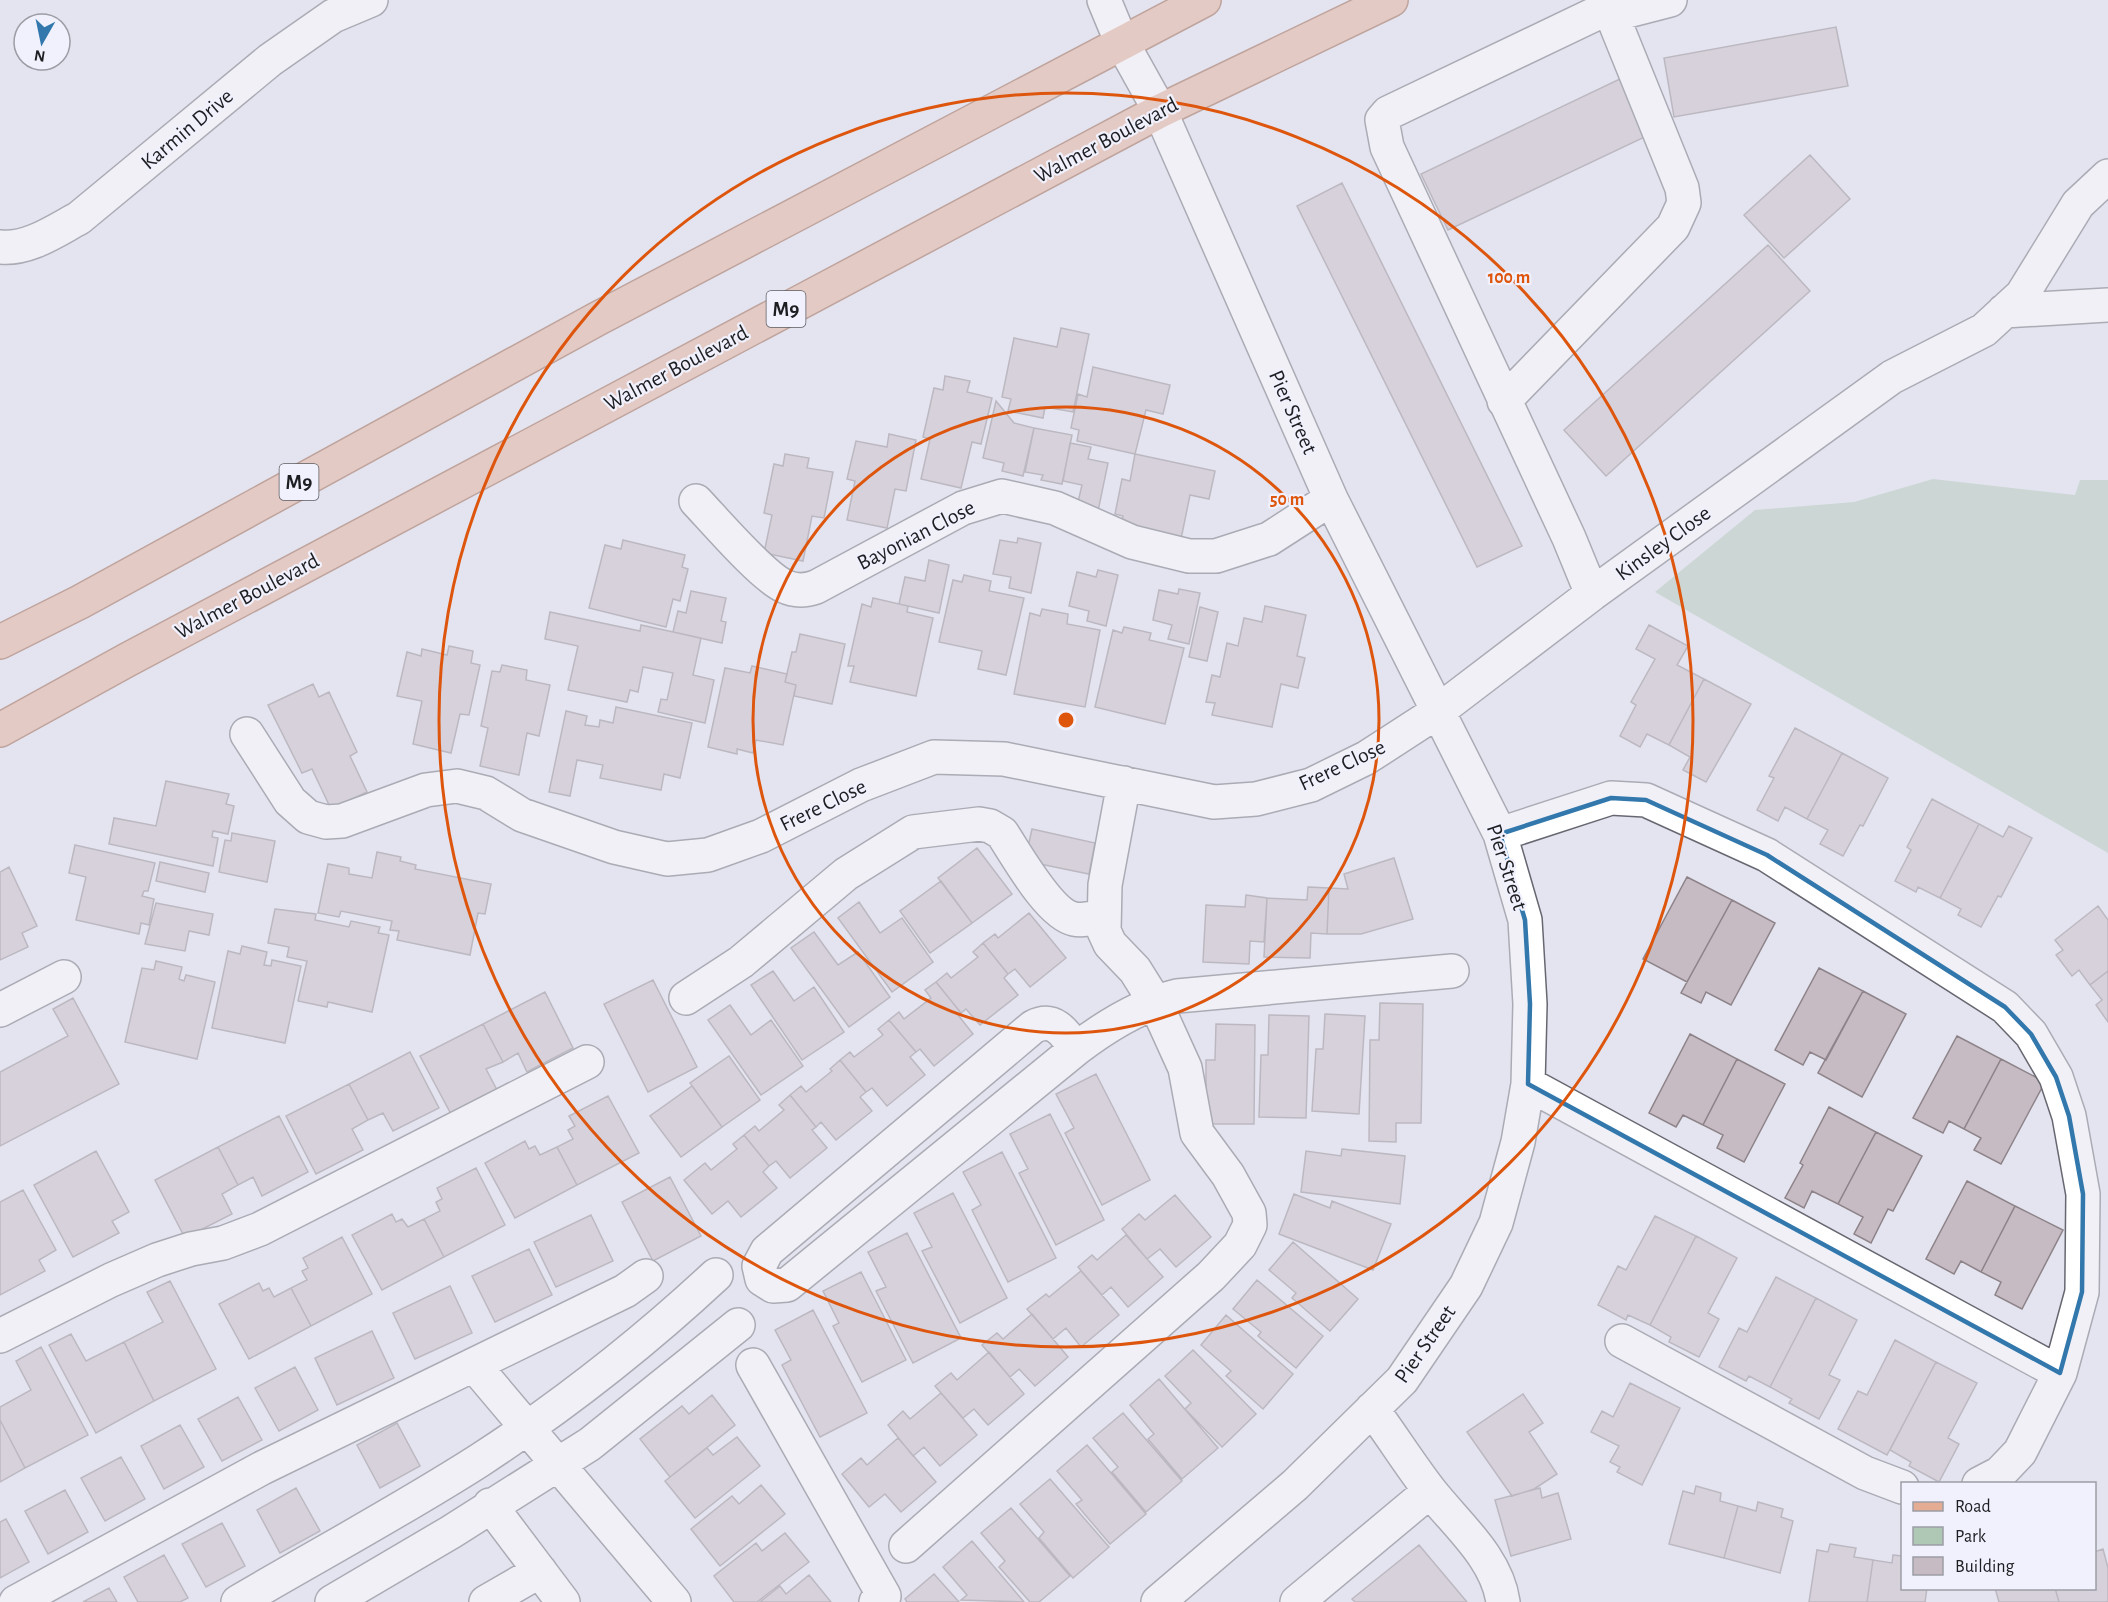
<svg xmlns="http://www.w3.org/2000/svg" width="2108" height="1602" viewBox="0 0 2108 1602" font-family="'Alegreya Sans',sans-serif">
<rect width="100%" height="100%" fill="#e3e4ef"/>
<path fill="#afc8b6" d="M1933 479 2075 495 2080 480H2108V853L1655 592 1755 510 1854 502Z"/>
<path fill="#c6bbc2" stroke="#8d8389" stroke-width="1.5" d="M1836 27 1848 86 1674 117 1664 58Z
M1624 77 1651 134 1448 230 1421 174Z
M1810 155 1850 199 1784 258 1744 215Z
M1342 183 1522 546 1477 567 1297 206Z
M1768 245 1810 291 1606 476 1564 430Z
M1061 328 1089 334 1073 412 1045 407 1043 418 1008 411 1011 399 1002 397 1014 338 1057 347Z
M1093 367 1170 385 1163 414 1146 410 1135 454 1077 441 1079 430 1071 428 1078 394 1087 397Z
M945 376 970 381 967 392 992 398 981 444 972 442 961 488 921 479 930 439 923 437 934 388 943 390Z
M996 401 1014 423 1034 428 1023 476 1002 471 1004 463 983 458Z
M1034 428 1072 435 1062 484 1041 480 1043 475 1025 472Z
M889 434 916 440 906 491 895 489 887 528 847 520 855 481 847 479 856 441 887 447Z
M1070 443 1091 447 1088 459 1108 463 1098 511 1077 506 1082 485 1063 481Z
M785 454 809 458 807 468 833 472 824 518 812 516 803 561 764 553 772 515 764 513 774 464 783 466Z
M1135 454 1215 471 1209 499 1190 495 1181 539 1121 526 1123 516 1115 514 1122 479 1130 481Z
M1018 538 1041 543 1031 593 1009 588 1011 577 993 574 1000 540 1017 543Z
M623 540 685 555 682 567 688 569 680 601 673 599 666 627 589 608 605 545 621 549Z
M929 560 949 565 939 613 899 604 905 577 925 581Z
M1098 570 1118 575 1106 626 1087 621 1089 611 1069 606 1077 572 1096 577Z
M964 575 991 581 989 591 1024 598 1006 675 978 669 982 651 939 642 953 580 962 582Z
M1179 589 1200 593 1189 644 1168 639 1172 625 1153 620 1159 590 1178 594Z
M691 591 726 598 721 621 726 622 722 643 673 632 678 611 686 613Z
M873 598 908 606 907 612 933 618 916 696 850 682 854 666H848L862 604 871 607Z
M1265 606 1306 615 1297 656 1305 658 1298 688 1281 684 1272 727 1212 715 1215 703 1206 702 1212 675 1220 677 1227 643 1238 646 1244 618 1262 622Z
M1200 607 1218 612 1207 661 1189 657Z
M1042 609 1068 614 1067 624 1100 630 1085 707 1014 694 1030 613 1040 616Z
M550 612 640 631 641 625 701 638 693 675 714 680 705 723 658 712 661 699 667 700 673 673 643 667 638 692 630 690 627 702 568 690 578 646 545 639Z
M1649 625 1688 646 1677 665 1704 679 1669 745 1647 734 1640 747 1620 736 1636 705 1631 702 1655 659 1636 649Z
M1124 627 1151 633 1149 640 1184 648 1165 724 1095 707 1113 630 1122 633Z
M800 634 845 644 832 704 794 696 796 685 785 682 792 652H796Z
M449 646 473 651 471 663 480 665 469 715 460 714 451 753 413 744 422 701 397 696 407 652 421 656 422 649 447 655Z
M502 665 527 670 526 680 550 685 539 736 527 733 519 775 480 766 488 728 481 726 492 671 500 672Z
M752 666 787 674 785 682 796 685 783 745 756 740 753 753 737 749V754L708 747 725 668 750 673Z
M1704 679 1751 704 1706 782 1683 770 1690 757 1669 745Z
M313 684 319 697 329 692 357 752 350 756 367 792 331 809 312 769 302 773 268 705Z
M616 707 692 723 680 778 664 774 661 790 600 778 603 765 577 760 570 796 549 792 566 711 587 716 585 725 599 727 600 720 613 723Z
M1795 728 1842 753 1807 819 1785 807 1778 821 1757 810 1774 778 1769 776Z
M1842 753 1888 778 1863 826 1860 825 1843 856 1820 844 1828 830 1807 819Z
M166 781 229 794 226 804 234 806 228 834 213 831 212 837 218 838 213 866 109 844 114 818 156 826Z
M1932 799 1979 824 1940 898 1918 887 1916 892 1895 881 1911 850 1907 847Z
M1979 824 2003 837 2009 826 2032 838 2001 897 1998 896 1981 927 1958 915 1961 909 1940 898Z
M1032 829 1095 843 1089 874 1025 861Z
M232 833 275 841 267 882 219 872 225 840 231 841Z
M75 845 155 863 148 891H144L142 896 154 899 149 925 141 923 139 934 76 920 86 877 69 873Z
M977 848 1012 894 972 923 938 878Z
M377 852 401 857 400 861 416 865 415 869 491 884 485 914 478 913 470 955 397 940 399 931 390 930 392 921 341 911 339 917 318 913 328 864 349 868V874L372 878Z
M1394 858 1413 919 1361 934H1327L1329 888 1348 889 1344 874Z
M160 862 209 873 205 892 156 881Z
M9 867 37 926 22 933 28 947 0 960V872Z
M1687 877 1732 900 1687 982 1643 959Z
M941 881 972 923 930 953 900 911Z
M1308 887 1329 888 1327 934 1311 933 1310 958 1264 957 1267 898 1307 900Z
M1246 895 1267 898 1264 942 1250 941 1249 964 1203 962 1206 905 1245 907Z
M1732 900 1775 923 1731 1005 1706 992 1701 1003 1681 993Z
M859 902 880 933 902 918 933 962 892 992 838 918Z
M156 903 213 914 209 935 189 931 185 951 145 944Z
M2098 906 2108 920V971L2090 985 2079 970 2072 976 2056 955 2063 950 2055 940Z
M275 909 316 914 315 920 349 927 351 921 380 927 378 933 389 935 372 1012 328 1002 327 1007 298 1001 307 961 287 957 289 947 268 943Z
M1029 913 1066 958 1030 987 1015 969 1008 974 983 943 995 934 998 938Z
M814 932 838 965 858 952 890 997 849 1027 791 948Z
M983 943 1008 974 1004 978 1018 995 980 1025 966 1009 961 1013 936 982 947 973 951 978 978 957 973 952Z
M242 946 267 952 264 965 271 966 272 960 301 966 285 1043 212 1028 228 951 240 954Z
M156 961 182 967 179 979 184 981 186 975 215 982 197 1059 125 1042 142 968 154 970Z
M1819 968 1863 991 1826 1060 1810 1052 1803 1065 1775 1050Z
M773 971 794 1001 814 987 844 1032 802 1060 751 985Z
M2108 971V1022L2096 1005 2102 1000 2090 985Z
M653 980 697 1067 648 1092 604 1004Z
M936 982 961 1013 958 1015 973 1034 934 1066 920 1049 916 1052 889 1020 899 1012 904 1019 931 998 925 990Z
M1863 991 1906 1014 1862 1097 1818 1073Z
M545 992 573 1048 527 1072 518 1053 503 1062 483 1024Z
M73 998 119 1084 0 1146V1072L68 1036 53 1009Z
M1380 1003 1423 1004 1421 1123H1396V1142L1369 1141 1370 1040H1379Z
M730 1005 751 1035 771 1020 803 1066 761 1095 708 1020Z
M1325 1014 1365 1016 1359 1114 1312 1111 1316 1049H1323Z
M1269 1015 1309 1016 1306 1118 1259 1117 1261 1055H1268Z
M889 1020 916 1052 910 1057 925 1075 887 1106 872 1088 866 1092 840 1060 850 1052 854 1057 883 1035 878 1029Z
M483 1024 503 1062 486 1069 497 1090 451 1114 420 1056Z
M1216 1024 1255 1025 1254 1124H1206V1060H1215Z
M1690 1034 1737 1059 1703 1125 1683 1115 1676 1127 1649 1113Z
M1957 1036 2001 1059 1964 1129 1949 1121 1943 1133 1913 1118Z
M410 1052 439 1108 393 1131 383 1113 368 1120 349 1084Z
M729 1056 760 1100 722 1127 690 1083Z
M1737 1059 1785 1084 1744 1162 1717 1148 1723 1135 1703 1125Z
M2001 1059 2045 1082 2001 1164 1974 1150 1981 1138 1964 1129Z
M840 1060 866 1092 860 1097 872 1111 836 1140 821 1122 816 1127 790 1095 801 1086 806 1092 832 1071 830 1069Z
M1096 1074 1150 1180 1102 1205 1065 1133 1074 1128 1056 1094Z
M349 1084 368 1120 352 1129 363 1150 316 1174 286 1116Z
M692 1086 722 1127 681 1157 650 1116Z
M790 1095 816 1127 812 1130 827 1148 790 1178 776 1161 769 1166 744 1135 755 1126 759 1131 784 1110 779 1105Z
M608 1096 639 1153 577 1185 557 1147 573 1139 568 1130 575 1126 569 1116Z
M1829 1107 1876 1132 1838 1204 1812 1191 1804 1208 1785 1198 1803 1165 1800 1163Z
M1050 1114 1104 1220 1056 1245 1019 1173 1028 1169 1010 1134Z
M279 1116 308 1172 262 1196 253 1177 238 1185 218 1147Z
M1876 1132 1922 1156 1893 1211 1888 1209 1871 1243 1854 1234 1863 1217 1838 1204Z
M744 1135 769 1166 763 1172 777 1188 741 1217 728 1201 712 1214 684 1180 705 1163 711 1170 737 1149 733 1144Z
M525 1141 529 1149 535 1146 540 1155 557 1147 577 1185 515 1218 485 1163Z
M218 1147 238 1185 222 1194 232 1214 185 1238 155 1180Z
M1342 1149 1405 1156 1400 1204 1301 1192 1306 1151 1341 1156Z
M96 1151 129 1212 112 1221 119 1233 73 1257 34 1185Z
M1002 1152 1056 1258 1008 1282 972 1210 981 1205 963 1172Z
M476 1168 505 1225 444 1257 424 1219 440 1211 436 1202 442 1199 437 1188Z
M670 1177 701 1236 653 1261 622 1202Z
M1967 1181 2015 1206 1981 1272 1961 1261 1954 1274 1926 1259Z
M23 1190 56 1250 39 1260 45 1271 0 1295V1202Z
M953 1193 1007 1298 960 1323 922 1251 932 1247 914 1213Z
M1294 1194 1330 1208 1332 1201 1391 1224 1373 1270 1279 1234Z
M1175 1195 1211 1237 1176 1267 1160 1249 1147 1259 1122 1229 1139 1214 1145 1220Z
M2015 1206 2063 1230 2022 1309 1995 1295 2001 1282 1981 1272Z
M392 1214 396 1222 402 1219 408 1227 424 1219 444 1257 382 1290 352 1235Z
M591 1215 613 1261 556 1287 534 1242Z
M1655 1216 1696 1236 1650 1325 1628 1315 1626 1320 1598 1305 1618 1266 1626 1270Z
M907 1233 961 1338 913 1363 876 1291 886 1287 868 1252Z
M1126 1235 1163 1277 1128 1307 1111 1287 1102 1295 1078 1267 1092 1255 1097 1260Z
M1696 1236 1737 1258 1708 1313 1719 1319 1699 1357 1669 1342 1671 1337 1650 1325Z
M342 1237 372 1294 311 1326 291 1288 307 1280 302 1271 308 1268 303 1258Z
M1293 1242 1358 1299 1330 1331 1292 1298 1296 1293 1269 1270Z
M529 1249 552 1295 495 1322 472 1276Z
M1081 1271 1119 1315 1081 1347 1066 1328 1053 1339 1027 1309 1046 1294 1049 1297Z
M861 1272 906 1360 862 1382 833 1326 839 1323 823 1291Z
M1776 1277 1816 1298 1770 1387 1749 1376 1746 1381 1719 1367 1739 1328 1747 1332Z
M1257 1280 1323 1336 1296 1368 1258 1336 1261 1332 1233 1309Z
M170 1281 216 1369 154 1401 124 1342 163 1322 147 1292Z
M259 1283 263 1291 269 1288 274 1297 291 1288 311 1326 249 1359 219 1304Z
M450 1286 472 1333 415 1359 393 1313Z
M1816 1298 1857 1320 1829 1375 1840 1380 1819 1419 1789 1403 1792 1399 1770 1387Z
M813 1310 867 1413 820 1437 782 1365 791 1360 775 1330Z
M1032 1314 1068 1357 1035 1386 1019 1369 1010 1377 982 1345 997 1333 1003 1339Z
M1226 1315 1293 1374 1263 1409 1226 1376 1231 1371 1201 1345Z
M372 1331 394 1378 337 1405 315 1358Z
M71 1334 86 1361 124 1342 154 1401 96 1433 49 1345Z
M1895 1340 1936 1362 1887 1455 1838 1429 1858 1391 1867 1395Z
M41 1347 88 1435 25 1468 0 1420V1407L31 1390 16 1361Z
M1193 1350 1256 1414 1222 1447 1185 1409 1191 1403 1165 1376Z
M989 1352 1024 1394 988 1425 974 1409 963 1418 935 1386 951 1373 957 1380Z
M1936 1362 1977 1383 1948 1438 1959 1444 1939 1482 1909 1466 1911 1462 1890 1450Z
M295 1367 318 1410 279 1431 255 1388Z
M1159 1379 1218 1448 1182 1479 1148 1439 1154 1434 1130 1405Z
M1630 1383 1680 1408 1642 1485 1617 1472 1620 1467 1610 1462 1619 1446 1591 1432 1602 1411 1613 1417Z
M941 1393 977 1435 940 1466 924 1447 913 1456 888 1425 903 1411 910 1419Z
M1523 1394 1543 1423 1529 1432 1557 1474 1534 1489 1512 1496 1467 1432Z
M712 1395 735 1425 670 1477 640 1439 682 1406 689 1414Z
M238 1397 262 1440 222 1461 198 1419Z
M1123 1413 1182 1481 1146 1512 1112 1472 1118 1467 1093 1438Z
M0 1420 25 1468 0 1482Z
M397 1423 420 1466 380 1488 357 1445Z
M180 1425 204 1467 164 1489 141 1446Z
M737 1437 760 1466 695 1518 665 1481 707 1448 713 1455Z
M898 1438 936 1482 901 1512 885 1494 869 1507 842 1474 861 1458 867 1465Z
M1087 1445 1146 1514 1110 1544 1076 1504 1082 1500 1057 1471Z
M121 1457 145 1499 105 1521 81 1478Z
M1050 1479 1109 1547 1073 1578 1039 1538 1044 1532 1020 1504Z
M761 1485 785 1514 720 1566 691 1529 732 1496 739 1504Z
M1696 1486 1721 1493 1720 1501 1738 1506 1724 1558 1669 1544 1683 1491 1694 1494Z
M296 1488 320 1531 280 1553 257 1510Z
M1540 1488 1542 1498 1558 1493 1571 1539 1511 1556 1495 1500Z
M65 1490 88 1532 48 1554 25 1511Z
M1758 1502 1783 1509 1781 1517 1793 1521 1780 1573 1724 1558 1738 1506 1756 1511Z
M1011 1508 1070 1576 1039 1602H1030L999 1567 1005 1561 981 1533Z
M6 1519 29 1562 0 1578V1522Z
M222 1523 245 1566 206 1587 182 1544Z
M785 1533 809 1562 757 1602H734L714 1576 756 1543 762 1551Z
M972 1541 1024 1602 961 1600 967 1595 943 1567Z
M1830 1544 1856 1548 1854 1557 1873 1560 1867 1602H1809L1817 1550 1828 1552Z
M1419 1545 1467 1602H1355L1352 1599Z
M2103 1549 2108 1568V1602H2059L2055 1588H2094V1552Z
M164 1555 188 1598 180 1602H138L124 1577Z
M1893 1555 1902 1556V1588H1927L1925 1602H1867L1873 1560 1892 1563Z
M934 1574 959 1602H907L905 1599Z
M809 1575 831 1602H760L780 1586 786 1594Z
M109 1588 117 1602H83Z
M1995 1588H2055L2059 1602H1999Z"/>
<g fill="none" stroke-linecap="round" stroke-linejoin="round">
<defs>
<path id="minor" d="M1104 0 1121 41 1160 111 1331 499 1500 834 1525 920 1530 1004 1528 1084 1518 1142 1496 1223 1466 1286 1402 1380 1295 1485 1158 1602
M1612 15 1670 0
M0 247C28 250 55 231 79 218L270 60 333 16 371 0
M2004 311 2108 305
M1504 401 1673 227 1684 203 1682 188 1612 15 1603 12 1595 14 1388 113 1382 120 1387 147 1569 538 1592 594
M696 501C715 521 762 576 784 586 794 591 805 591 816 587L963 508 1002 496 1055 508 1132 542 1189 556H1216L1269 539 1331 499
M247 734 290 801 308 817 326 822 342 821 426 790 457 786 486 793 522 815 614 847 667 859 708 855 761 836 861 785 934 757 1004 759 1214 802 1256 799 1311 785 1366 758 1437 712 1592 594 1892 377 1984 330 2022 295 2078 204 2108 176
M1500 834 1611 798 1646 800 1767 855 2005 1007 2031 1034 2056 1077 2069 1116 2083 1194 2082 1292 2060 1373 2020 1452 2000 1473 1979 1484
M686 998 741 962 846 874 913 832 979 824 990 826 1002 833C1016 854 1049 914 1074 919 1083 921 1094 918 1103 916
M0 1010 64 977
M1076 1049C1065 1033 1054 1016 1033 1027L767 1251 759 1266 762 1279 773 1286 787 1285 1076 1049C1106 1026 1140 1005 1177 996L1452 971
M1528 1084 2060 1373
M0 1336 111 1280 157 1260 191 1249 223 1243 260 1229 587 1062
M1622 1341 1865 1473 1902 1487
M474 1365 674 1602
M753 1365 884 1596 876 1602
M1372 1409C1392 1436 1410 1465 1431 1492 1457 1525 1497 1558 1503 1602
M490 1505 563 1602
M906 1546 1211 1276 1240 1245 1250 1225 1249 1213 1228 1175 1197 1133 1185 1068 1155 1002 1135 970 1110 944 1104 931 1105 885 1124 783
M16 1602 262 1468 625 1291 646 1276
M238 1602C318 1555 402 1510 480 1460 564 1405 643 1343 716 1275
M332 1602 451 1532 590 1444 738 1325
M486 1602 540 1571
M1297 1602 1430 1491"/>
<path id="major" d="M0 642 80 602 597 319 1204 0
M0 730 127 660 1160 111 1391 0"/>
</defs>
<use href="#minor" stroke="#666770" stroke-width="36"/>
<use href="#major" stroke="#93563b" stroke-width="36"/>
<use href="#minor" stroke="#fff" stroke-width="33"/>
<use href="#major" stroke="#e4ac92" stroke-width="33"/>
</g>
<path d="M0 0H2108V1602H0ZM1611 798 1646 800 1767 855 2005 1007 2031 1034 2056 1077 2069 1116 2083 1194 2082 1292 2060 1373 1528 1084 1530 1004 1525 920 1500 834Z" fill="#e3e4ef" fill-opacity=".55" fill-rule="evenodd"/>
<path fill="none" stroke="#3278ad" stroke-width="4.5" stroke-linejoin="round" d="M1611 798 1646 800 1767 855 2005 1007 2031 1034 2056 1077 2069 1116 2083 1194 2082 1292 2060 1373 1528 1084 1530 1004 1525 920 1500 834Z"/>
<g fill="none" stroke="#de560d" stroke-width="3">
<circle cx="1066" cy="720" r="313"/>
<circle cx="1066" cy="720" r="627"/>
</g>
<g text-anchor="middle" dominant-baseline="central" stroke-width="4.5" stroke-linejoin="round" paint-order="stroke">
<g fill="#f0f1fc" stroke="#5c5d63" stroke-width="1.5">
<rect x="766.5" y="291" width="39" height="36" rx="4.5"/>
<rect x="279.5" y="464" width="39" height="36" rx="4.5"/>
</g>
<g font-size="21" font-weight="bold" fill="#1d1e22">
<text x="786" y="309">M9</text>
<text x="299" y="482">M9</text>
</g>
<g font-size="22" fill="#1d1e22" stroke="#f0f1fc">
<text transform="translate(187 129) rotate(-40)">Karmin Drive</text>
<text transform="translate(1106 140) rotate(-28)">Walmer Boulevard</text>
<text transform="translate(676 368) rotate(-28)">Walmer Boulevard</text>
<text transform="translate(1293 412) rotate(66)">Pier Street</text>
<text transform="translate(916 535) rotate(-27)">Bayonian Close</text>
<text transform="translate(1663 543) rotate(-36)">Kinsley Close</text>
<text transform="translate(247 596) rotate(-28)">Walmer Boulevard</text>
<text transform="translate(1342 765) rotate(-25)">Frere Close</text>
<text transform="translate(823 805) rotate(-26)">Frere Close</text>
<text transform="translate(1507 867) rotate(72)">Pier Street</text>
<text transform="translate(1425 1344) rotate(-55)">Pier Street</text>
</g>
</g>
<circle cx="1066" cy="720" r="9" fill="#de560d" stroke="#f0f1fc" stroke-width="3"/>
<g font-size="18" text-anchor="middle" font-weight="bold" fill="#de560d" stroke="#f0f1fc" stroke-width="4.5" stroke-linejoin="round" paint-order="stroke">
<text x="1509" y="283">100 m</text>
<text x="1287" y="505">50 m</text>
</g>
<rect x="1901" y="1482" width="195" height="108" fill="#f0f1fc" stroke="#9c9da5" stroke-width="1.5"/>
<rect x="1913" y="1502" width="30" height="9" fill="#e4ac92" stroke="#9c9da5" stroke-width="1.5"/>
<text x="1955" y="1512" font-size="18" fill="#1d1e22">Road</text>
<rect x="1913" y="1527" width="30" height="18" fill="#afc8b6" stroke="#9c9da5" stroke-width="1.5"/>
<text x="1955" y="1542" font-size="18" fill="#1d1e22">Park</text>
<rect x="1913" y="1557" width="30" height="18" fill="#c6bbc2" stroke="#9c9da5" stroke-width="1.5"/>
<text x="1955" y="1572" font-size="18" fill="#1d1e22">Building</text>
<g transform="translate(42 42) rotate(189)"><circle r="28" fill="#f0f1fc" stroke="#9c9da5" stroke-width="1.5"/>
<path d="M0-4.5L10 22L0 15L-10 22Z" fill="#3278ad"/>
<text y="-9" font-size="16" font-weight="bold" text-anchor="middle" fill="#1d1e22">N</text>
</g>
</svg>
